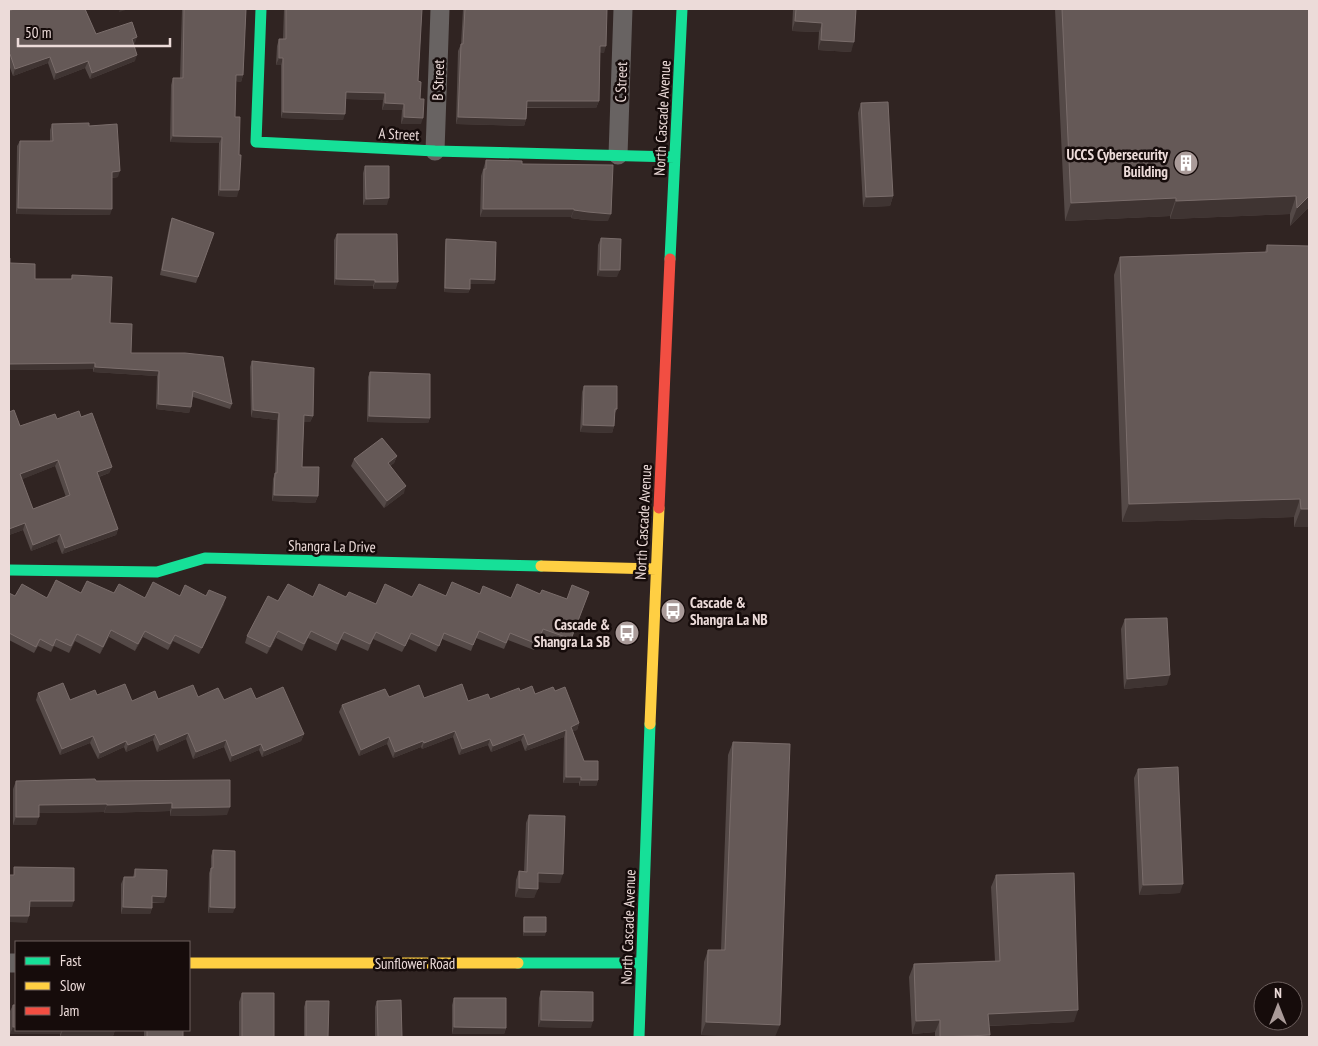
<svg xmlns="http://www.w3.org/2000/svg" width="1318" height="1046" viewBox="0 0 1318 1046" font-family="'PT Sans Narrow',sans-serif">
<rect width="100%" height="100%" fill="#302422"/>
<g fill="none" stroke-linecap="round" stroke-linejoin="round">
<path stroke="#686362" stroke-width="19" d="M435 151 440 9
M618 155 623 9
M9 963H16"/>
<path stroke="#16e098" stroke-width="11" d="M261 9 256 142 435 151 675 157
M670 259 682 9
M9 570 157 572 205 558 541 566
M518 963H641
M639 1037 650 724"/>
<path stroke="#ffcf43" stroke-width="11" d="M541 566 656 569
M650 724 659 508
M189 963H518"/>
<path stroke="#f24e42" stroke-width="11" d="M659 508 670 259"/>
</g>
<path fill="#544947" fill-rule="evenodd" d="M9 9H85L96 34 135 43 133 44 135 61 90 79 85 68 54 80 48 63 13 76 9 65V11H10Z
M182 9H246L243 75 241 82 236 81 235 117 237 197 218 196 219 143 170 142 171 85 173 78H180Z
M284 9H422L418 81 420 99 421 124H401L402 110H382L383 100 346 99 343 120 281 118V65H276L277 46 279 39H283Z
M463 9H607L604 53 600 52 599 101 596 108H527L526 119 524 126 456 124 458 51 461 44Z
M793 9H856L851 52 818 50 819 32 792 31Z
M1055 9H1309V207L1290 226V214L1170 219V216L1065 221Z
M861 103 893 196 890 206 863 207 858 113Z
M52 124 89 126 118 177 112 178 110 215 16 214 17 146 20 141H50V130Z
M486 160 522 164 608 221 585 220 571 218V217H480L481 176Z
M365 166 387 205H363V173Z
M172 218 214 233 196 283 160 275 170 223Z
M337 234 396 289H373V286L334 285V240Z
M601 238 617 277 597 276 598 245Z
M446 239 495 280 494 284H470V289L468 293 444 292 445 244Z
M1267 245 1309 246V527H1294V517L1122 522 1114 275 1120 257 1265 252Z
M9 258 10 263 35 279H71L72 275 110 323 131 353 232 404 230 409 193 397 189 413 156 409 157 376 93 372V369L9 370Z
M252 361 313 416 310 422H304L302 467 318 496 315 503 272 501 273 479 275 473 277 420 251 417 250 367Z
M370 372 430 418 428 423 367 422 368 377Z
M584 386 617 409 614 415V426L612 433 580 432 582 392Z
M9 412 20 426 57 419 81 417 112 467 109 473 99 477 118 529 116 535 62 554 57 541 31 551 23 530 9 535ZM55 466 66 497 33 509 22 479Z
M397 456 394 463 390 466 404 493 384 508 351 466 354 459Z
M589 592 569 646 541 635 534 650 508 640 504 649 476 638 471 651 442 639 436 652 409 639 402 652 373 639 368 651 341 639 336 651 308 638 302 651 276 638 267 654 245 643 247 636 278 601 313 597H346L376 604 412 597 480 594 511 598 540 594 567 599Z
M9 593 15 596 47 598 81 593H114L145 598 180 596H206L224 604 199 654 173 641 168 650 143 637 135 651 109 637 100 654 75 641 69 653 54 646 51 652 38 646 34 653 9 640Z
M1125 619 1167 685 1124 689 1121 629Z
M520 691 535 694 555 691 579 723 577 730 572 731 584 761 598 780 596 786H579V783H563L564 737 525 751 521 740 491 752 488 745 459 755 453 737 422 749 421 747 393 758 387 744 359 756 339 712 342 705 389 697 424 698 468 701 490 699Z
M38 693 70 700 97 695 132 701 198 697 224 700 256 699 304 734 301 741 262 757 259 750 230 762 224 747 193 759 186 739 157 752 153 740 126 752 124 747 98 759 90 743 60 755 36 700Z
M733 742 775 1037 701 1035 704 962 708 950H721L728 755Z
M1138 769 1180 893 1139 895 1134 778Z
M16 781H96L227 815 170 816V811L104 813V812L39 813 36 825H13V789Z
M529 815 560 883 538 882 534 898 515 897 516 880 519 871 524 872 526 823Z
M213 850 233 913H208L209 873 211 868V856Z
M135 869 164 903H152V908L150 914H121V884L124 877H133Z
M996 875 1074 1022 989 1026 990 1035 989 1037H935V1032L912 1034 909 977 914 964 995 961 991 887Z
M524 917 545 936H523V920Z
M541 991 591 1028 538 1027 539 998Z
M242 993 274 1037H239V1002Z
M454 998 506 1028 504 1034H452V1005Z
M306 1001 328 1037H304V1007Z
M377 1001 402 1037H375V1007Z
M13 1005 16 1030H115L113 1036 60 1037V1034H10V1011Z
M144 1030H183V1037H144Z"/>
<path fill="#3f3432" d="M120 9H129L119 12Z
M795 21 822 23 819 32 792 31Z
M137 37 135 43 129 45 132 39Z
M821 40 854 42 851 52 818 50Z
M600 46H606L604 53 597 52Z
M137 55 135 61 90 79 92 73Z
M50 57 48 63 13 76 15 69Z
M279 58H283L281 65H276Z
M88 61 85 68 54 80 56 73Z
M236 75H243L241 82 234 81Z
M346 92 385 93 383 100 343 99Z
M527 101H599L596 108 524 107Z
M385 103 404 104 402 110H382Z
M283 112 345 114 343 120 281 118Z
M404 117 423 118 421 124H401Z
M458 117 526 119 524 126 456 124Z
M173 136 222 137 219 143 170 142Z
M120 171 118 177 110 178 112 172Z
M220 190H239L237 197 218 196Z
M893 196 890 206 863 207 866 197Z
M1296 196 1290 214 1170 219 1176 201Z
M1309 196V207L1290 226 1297 208Z
M389 198 387 205H363L366 199Z
M1176 198 1170 216 1065 221 1071 203Z
M18 208 112 209 110 215 16 214Z
M483 209H574L571 217H480Z
M574 210 611 214 608 221 585 220 571 218Z
M600 270H620L617 277 597 276Z
M336 279 375 280 373 286 334 285Z
M470 279 495 280 494 284H468Z
M375 282H398L396 289H373Z
M445 288 470 289 468 293 444 292Z
M95 363 93 369 9 370V364Z
M95 367 159 371 157 376 93 372Z
M158 404 191 407 189 413 156 409Z
M253 410 279 413 277 420 251 417Z
M304 415 313 416 310 422H302Z
M369 416 430 418 428 423 367 422Z
M583 425 614 426 612 433 580 432Z
M397 456 394 463 385 469 388 463Z
M58 460 55 466 18 481 20 474Z
M112 467 109 473 95 478 97 472Z
M406 486 404 493 384 508 387 501Z
M274 495 318 496 315 503 272 501Z
M1300 499 1294 517 1122 522 1129 504Z
M1301 509H1309V527H1294Z
M25 523 23 530 9 535V529Z
M118 529 116 535 62 554 65 548Z
M60 534 57 541 31 551 33 545Z
M226 597 224 604 199 654 202 648Z
M111 630 109 637 100 654 103 647Z
M145 631 143 637 135 651 138 644Z
M278 631 276 638 267 654 270 647Z
M1170 675 1167 685 1124 689 1127 679Z
M579 723 577 730 568 733 571 727Z
M566 730 564 737 525 751 528 745Z
M455 731 453 737 422 749 424 743Z
M188 733 186 739 157 752 160 745Z
M155 734 153 740 126 752 128 745Z
M304 734 301 741 262 757 264 751Z
M524 734 521 740 491 752 493 746Z
M93 736 90 743 60 755 62 749Z
M389 737 387 744 359 756 361 750Z
M490 739 488 745 459 755 462 749Z
M226 740 224 747 193 759 196 752Z
M126 741 124 747 98 759 100 753Z
M423 741 421 747 393 758 395 752Z
M261 744 259 750 230 762 232 756Z
M566 777H581L579 783H563Z
M581 780H598L596 786H579Z
M172 803 170 811 104 813 107 805Z
M107 804 104 812 36 813 39 805Z
M230 807 227 815 170 816 172 808Z
M16 817H39L36 825H13Z
M538 873 563 874 560 883 535 882Z
M1183 884 1180 893 1139 895 1143 885Z
M519 888 538 889 534 898 515 897Z
M152 896 166 897 164 903 150 902Z
M30 901H74L72 907H27Z
M123 907 152 908 150 914H121Z
M210 907 235 908 233 913H208Z
M9 916H29L27 923 9 922Z
M524 932H546L545 936H523Z
M1078 1010 1074 1022 983 1026 988 1014Z
M541 1020 593 1021 591 1028 538 1027Z
M940 1020 935 1032 912 1034 916 1021Z
M706 1022 780 1025 775 1037 701 1035Z
M13 1027H16V1030H62L60 1034H10Z
M454 1027 506 1028 504 1034H452Z
M63 1030H115L113 1036 60 1037Z
M990 1035 989 1037H940Z"/>
<path fill="#655957" stroke="#7a6d6b" fill-rule="evenodd" d="M14 9H85L96 34 132 22 137 37 132 39 137 55 92 73 88 61 56 73 50 57 15 69 10 54 9 55V11Z
M184 9H246L243 75H236L235 117H240L239 155H241L239 190H220L222 137 173 136V78H183Z
M286 9H422L418 81 421 82 420 99H424L423 118 404 117V104L385 103V93L346 92 345 114 283 112V58H279V39H286Z
M465 9H607L606 46H600L599 101H527L526 119 458 117 461 44H463Z
M796 9H856L854 42 821 40 822 23 795 21Z
M1062 9H1309V196L1297 208 1296 196 1176 201V198L1071 203Z
M888 102 893 196 866 197 861 103Z
M89 123V126L117 124 120 171 112 172V209L18 208 20 141H53L52 124Z
M486 160 522 161V164L613 165 611 214 588 212 574 210V209H483L484 169H486Z
M365 166H389V198L366 199Z
M172 218 214 233 198 277 162 270Z
M337 234H397L398 282H375V280L336 279Z
M601 238 621 239 620 270H600Z
M446 239 496 242 495 280 470 279V289L445 288Z
M1267 245 1309 246V509H1301L1300 499 1129 504 1120 257 1267 252Z
M9 258H10V263L35 264V279H72V275L112 277 110 323 132 324 131 353H185L223 357 232 404 193 391 191 407 158 404 159 371 95 367V363L9 364Z
M252 361 314 368 313 416 304 415 302 467H319L318 496 274 495 275 473H277L279 413 253 410Z
M370 372 430 374V418L369 416Z
M584 386H617V409H615L614 426 583 425Z
M14 410 20 426 55 414 57 419 79 411 81 417 92 413 112 467 97 472 118 529 65 548 60 534 33 545 25 523 9 529V412ZM58 460 70 495 33 509 20 474Z
M382 438 397 456 388 463 406 486 387 501 354 459Z
M56 580 81 593 87 581 114 593 119 584 145 598 153 582 180 596 185 585 206 596 209 590 226 597 202 648 175 635 170 644 145 631 138 644 111 630 103 647 77 634 71 646 56 639 53 646 40 639 36 647 9 633V593L15 596 22 584 47 598Z
M452 582 480 594 483 586 511 598 517 584 540 594 542 590 567 599 572 585 589 592 571 639 543 629 537 644 510 633 506 643 479 631 473 645 444 633 439 646 411 633 405 646 376 632 370 644 344 632 338 644 311 631 304 644 278 631 270 647 247 636 268 596 278 601 288 584 313 597 319 584 346 597 349 592 376 604 385 584 412 597 419 584 446 596Z
M1167 618 1170 675 1127 679 1125 619Z
M63 683 70 700 95 690 97 695 125 684 132 701 155 691 158 699 193 685 198 697 218 688 224 700 251 688 256 699 283 687 304 734 264 751 261 744 232 756 226 740 196 752 188 733 160 745 155 734 128 745 126 741 100 753 93 736 62 749 38 693Z
M462 684 468 701 488 694 490 699 519 688 520 691 532 686 535 694 553 687 555 691 565 687 579 723 571 727 584 761H598V780H581V777H566V730L528 745 524 734 493 746 490 739 462 749 455 731 424 743 423 741 395 752 389 737 361 750 342 705 385 689 389 697 419 685 424 698Z
M733 742 790 744 780 1025 706 1022 708 950H725Z
M1178 767 1183 884 1143 885 1138 769Z
M95 779 96 781 230 780V807L172 808V803L107 805V804L39 805V817H16V781Z
M529 815 565 816 563 874 538 873V889L519 888V871L527 872Z
M213 850 235 851V908L210 907 211 868H213Z
M14 867 74 868V901H30L29 916H9V875H14Z
M135 869 167 870 166 897 152 896V908L123 907 124 877H135Z
M1074 873 1078 1010 988 1014 990 1035 940 1037V1020L916 1021 914 964 1000 961 996 875Z
M524 917H546V932H524Z
M541 991 593 992V1021L541 1020Z
M242 993H274V1037H242Z
M454 998H506V1028L454 1027Z
M401 1000 402 1037H378L377 1001Z
M306 1001H329L328 1037H306Z
M13 1005H16V1027H13Z
M147 1030H183V1037H147Z"/>
<defs>
<symbol id="building-disc" viewBox="-11 -11 22 22"><circle r="9.5" fill="#aa9b99" stroke="#160c0b"/><path d="M-4-6H4V6H1V3H-1V6H-4ZM-2.5-4.3h1.7v1.8h-1.7ZM.8-4.3h1.7v1.8H.8ZM-2.5-1h1.7V.8h-1.7ZM.8-1h1.7V.8H.8Z" fill="#fff"/></symbol>
<symbol id="bus-disc" viewBox="-11 -11 22 22"><circle r="9.5" fill="#aa9b99" stroke="#160c0b"/><path d="M-5-6H5V4H4V6H2V4H-2V6H-4V4H-5ZM-3.5-4V0h7V-4ZM-3.5 1.2v1.5H-2V1.2ZM2 1.2v1.5H3.5V1.2Z" fill="#fff"/></symbol>
</defs>
<g fill-rule="evenodd">
<use href="#building-disc" x="1172" y="149" width="28" height="28"/>
<use href="#bus-disc" x="659" y="597" width="28" height="28"/>
<use href="#bus-disc" x="613" y="619" width="28" height="28"/>
</g>
<g text-anchor="middle" dominant-baseline="central" stroke-width="5" stroke-linejoin="round" paint-order="stroke">
<g font-size="15" fill="#ecdbd9" stroke="#160c0b">
<text transform="translate(438 80) rotate(-88)">B Street</text>
<text transform="translate(621 82) rotate(-88)">C Street</text>
<text transform="translate(662 118) rotate(-87)">North Cascade Avenue</text>
<text transform="translate(399 134) rotate(3)">A Street</text>
<text transform="translate(643 522) rotate(-87)">North Cascade Avenue</text>
<text transform="translate(332 546) rotate(1)">Shangra La Drive</text>
<text transform="translate(628 927) rotate(-88)">North Cascade Avenue</text>
<text x="415" y="963">Sunflower Road</text>
</g>
<g font-size="15" font-weight="bold" fill="#ecdbd9" stroke="#160c0b" text-anchor="end">
<text x="1168" y="154">UCCS Cybersecurity<tspan x="1168" dy="17">Building</tspan></text>
<text x="690" y="602" text-anchor="start">Cascade &amp;<tspan x="690" dy="17">Shangra La NB</tspan></text>
<text x="610" y="624">Cascade &amp;<tspan x="610" dy="17">Shangra La SB</tspan></text>
</g>
</g>
<rect width="1318" height="1046" fill="none" stroke="#ecdbd9" stroke-width="20"/>
<rect x="15" y="941" width="175" height="90" fill="#160c0b" stroke="#6c5f5d"/>
<rect x="25" y="957" width="25" height="8" fill="#16e098" stroke="#6c5f5d"/>
<text x="60" y="966" font-size="15" fill="#ecdbd9">Fast</text>
<rect x="25" y="982" width="25" height="8" fill="#ffcf43" stroke="#6c5f5d"/>
<text x="60" y="991" font-size="15" fill="#ecdbd9">Slow</text>
<rect x="25" y="1007" width="25" height="8" fill="#f24e42" stroke="#6c5f5d"/>
<text x="60" y="1016" font-size="15" fill="#ecdbd9">Jam</text>
<g transform="translate(1278 1006)"><circle r="24" fill="#160c0b" stroke="#6c5f5d"/>
<path d="M0-4L9 19L0 12L-9 19Z" fill="#aa9b99"/>
<text y="-8" font-size="14" font-weight="bold" text-anchor="middle" fill="#ecdbd9">N</text>
</g>
<path d="M18 38v8h152v-8" fill="none" stroke="#ecdbd9" stroke-width="2.5"/>
<text x="25" y="38" font-size="15" fill="#ecdbd9" stroke="#160c0b" stroke-width="4" paint-order="stroke">50 m</text>
</svg>
